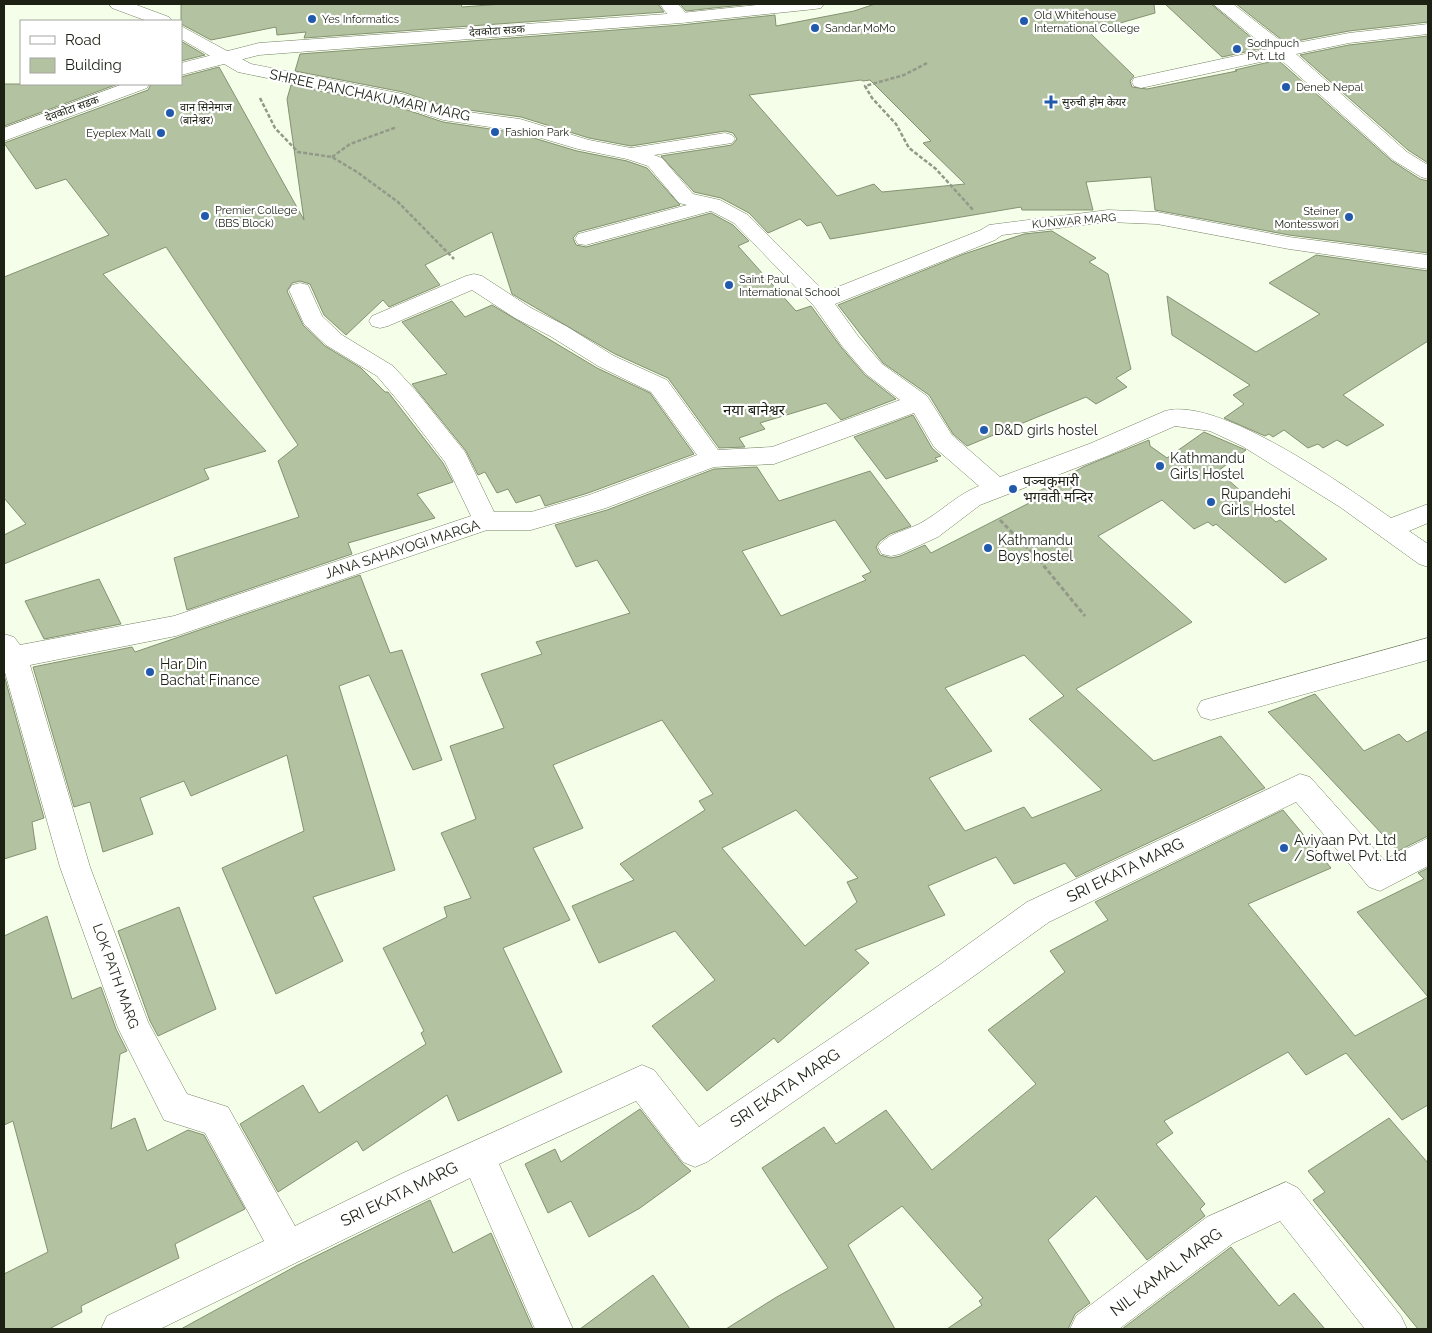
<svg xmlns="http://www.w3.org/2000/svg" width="1432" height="1333" viewBox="0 0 1432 1333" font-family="Raleway,'Noto Sans Devanagari',sans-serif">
<rect width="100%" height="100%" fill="#f5fee9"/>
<path fill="#b3c2a0" stroke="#849272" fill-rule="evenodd" d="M181 4H461L462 7 502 4H658L664 12 304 38 306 32 277 35 276 27 211 40 181 24Z
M680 4H751L686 11Z
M875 4H1154L1155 13 1089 32 1134 76 1130 81 1132 87 1147 89 1237 71 1235 70 1278 60 1392 161 1420 179 1428 181V253L1289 235 1155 210 1151 177 1086 182 1093 210H1022L1021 207 830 239 821 222 807 226 800 219 768 233 749 213 721 198 694 192 661 156 732 145 737 139 733 133 725 131 631 146 589 138 521 117 446 107 403 92 295 71 300 54 681 25 775 15 776 26 854 11ZM861 80 863 81 870 80 931 141 923 143 965 184 882 192 874 184 837 196 749 95Z
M1165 4H1211L1264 48 1222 57Z
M1236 4H1428V22L1349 31 1286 43Z
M1428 36V163L1408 150 1300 55 1349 45Z
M181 41 205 55 181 61Z
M219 67 304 220 287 99 291 85 398 107 443 122 517 133 577 151 627 161 647 168 680 205 578 232 573 238 576 245 586 247 711 213 733 225 749 241 738 246 796 311 811 306 841 347 865 375 896 399 841 420 826 403 760 423 765 429 739 438 745 447 719 448 668 378 615 354 512 294 492 232 425 265 440 285 389 307 383 300 346 335 324 315 310 284 300 281 292 283 287 291 303 325 325 346 361 368 385 392H388L443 463 453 482 417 494 435 518 348 543 352 554 187 610 174 558 299 517 278 461 298 445 166 247 103 274 266 451 204 469 209 479 4 564V535L26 524 4 498V277L109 235 66 179 36 189 4 143 148 90 151 84H181V77Z
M4 84H118L4 126Z
M1052 231 1096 258 1089 262 1108 274 1131 369 1116 378 1127 387 1096 404 1086 397 967 446 953 434 929 395 883 363 838 305 964 254 1024 234Z
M1316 255 1428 271V341L1343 395 1384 425 1347 446 1337 440 1323 448 1318 444 1308 448 1284 430 1273 437 1269 434 1265 436 1224 418 1244 404 1233 395 1250 385 1172 335 1167 296 1256 352 1320 314 1269 283Z
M452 301 465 317 492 305 597 368 650 393 694 454 588 493 545 506 540 495 516 503 508 489 497 493 485 472 478 475 466 451 412 384 447 374 402 322Z
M913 415 932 448 941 456 935 458 938 461 886 479 854 437Z
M1204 432 1246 450 1218 471 1276 522 1280 520 1327 559 1285 583 1216 524 1213 526 1208 522 1194 529 1162 500 1098 536 1192 622 1076 689 1154 761 1221 736 1265 788 1076 877 1065 863 1014 884 996 857 928 886 945 915 855 950 869 963 778 1043 774 1038 707 1091 652 1026 715 980 675 931 599 963 572 906 634 880 620 864 705 810 699 801 713 794 662 720 553 765 583 828 533 848 570 920 503 948 562 1072 458 1121 447 1095 363 1151 357 1141 278 1192 240 1124 303 1085 319 1113 426 1044 421 1033 424 1031 383 948 447 917 444 907 471 898 441 833 476 819 450 746 504 728 481 674 542 654 536 642 630 613 597 560 576 567 555 525 607 510 714 469 757 467 779 501 870 471 911 526 890 534 880 541 876 547 880 555 891 558 900 556 925 545 931 553 1037 499 1032 495 1083 467 1149 440 1150 446 1167 458ZM835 520 871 572 862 576 866 580 781 616 742 551ZM1024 655 1064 696 1029 719 1102 790 1032 818 1024 807 965 831 929 778 992 751 945 688ZM796 810 858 878 847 882 857 902 805 946 722 848Z
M360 575 390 653 402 650 442 760 413 770 369 675 339 686 395 870 313 897 343 961 276 994 222 868 304 831 287 755 191 796 184 781 140 798 153 834 103 852 90 802 74 807 33 667 132 647 135 652Z
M99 579 121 624 44 639 25 601Z
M4 675 44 818 32 822 36 849 4 859Z
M1315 694 1364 751 1399 734 1407 742 1428 731V836L1398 851 1268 712Z
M1283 810 1331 868 1248 904 1355 1036 1428 997 1357 912 1424 879 1418 873 1428 868V1105L1402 1120 1346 1053 1306 1075 1288 1052 1164 1121 1173 1133 1156 1144 1205 1204 1200 1209 1205 1216 1147 1260 1096 1196 1048 1240 1090 1303 1075 1314 1068 1329H947L982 1305 979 1301 983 1298 902 1206 848 1245 895 1329H726L775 1298 828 1268 762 1168 824 1127 836 1144 886 1110 932 1170 1036 1084 988 1030 1065 972 1050 951 1108 920 1095 902Z
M179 907 216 1009 158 1036 150 1021 118 931Z
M47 916 72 999 101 987 116 1029 127 1051 120 1054 111 1129 135 1118 147 1151 188 1130 204 1135 245 1209 175 1244 179 1258 81 1306 82 1312 49 1329H4V1274L48 1252 13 1121 4 1125V936Z
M640 1109 682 1163 691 1171 640 1208 589 1237 571 1201 548 1213 525 1164 555 1149 561 1162Z
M1389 1118 1428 1163V1329H1418L1313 1200 1325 1192 1308 1171Z
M430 1200 453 1253 491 1233 533 1329H181L296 1266Z
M1231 1247 1279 1306 1294 1293 1325 1329H1122Z
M653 1275 690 1329H580Z"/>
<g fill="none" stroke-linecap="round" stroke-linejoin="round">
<defs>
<path id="minor" d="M109 4H134L169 17 172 21H147L112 8Z
M660 4H678L690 18 687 22C674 25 667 14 660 4Z
M1213 4H1233L1286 45 1349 33 1428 24V34L1349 43 1296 54 1407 152 1428 165V179L1421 177 1393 160 1279 58 1141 88 1134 86 1132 82 1134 78 1268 49Z
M181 26 251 64 403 94 446 109 520 119 589 140 631 148 725 133 732 135 735 139 732 143 654 155 662 158 693 194 720 200 748 215 825 292 981 230 989 225 1108 210 1157 212 1289 237 1428 255V269L1289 249 1157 224 1108 222 1002 235 995 240 835 304 858 336 882 364 927 396 952 435 1000 477 1089 444 1165 411C1219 396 1345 486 1391 518L1428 504V523L1409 531 1428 544V567L1419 564 1340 507 1242 446 1210 431 1175 426 1107 456 980 505 938 537 900 554 891 556 882 554 878 547C886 534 905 531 919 524 940 513 956 495 979 486L934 447 914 413 774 464 714 467 606 508 531 530H487L176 636 30 665 90 867 148 1022 187 1094 228 1107 295 1226 403 1173 642 1065 654 1070 699 1127 938 966 1027 902 1300 774 1310 777 1384 860 1428 838V866L1380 891 1369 887 1296 802 1049 922 960 986 707 1162 695 1167 683 1162 636 1101 499 1164 573 1329H535L470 1178 160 1329H101L107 1316 264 1241 205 1133 164 1120 118 1028 60 867 4 669V634L14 637 20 645 174 616 471 516 445 462 400 403 377 376 326 345 304 324 289 290 292 285 300 283 308 285 322 316 342 335 393 366 416 391 465 452 494 512H531L589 495 697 455 651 392 598 366 550 336 515 318 472 290 388 326 380 328 372 326 369 321 372 316 466 276 474 274 482 276 531 308 566 326 614 356 667 380 718 450 772 447 900 400 866 374 842 346 814 306 734 223 711 211 586 245 578 244 575 239 578 234 687 205 679 203 648 166 627 159 578 149 517 131 443 120 398 105 238 72 181 39Z
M1428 638V660L1211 720 1201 717 1197 709 1201 701 1211 698Z
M1286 1182 1298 1188 1401 1316 1407 1329H1365L1280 1221 1233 1243 1119 1329H1070L1076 1316 1207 1217Z"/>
<path id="major" d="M766 4H824L821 8 815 9 681 23 259 55 181 75V63L259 43 681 13Z
M123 84H149L147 88 4 141V128Z"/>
</defs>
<use href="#minor" stroke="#748162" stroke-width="1"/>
<use href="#major" stroke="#748162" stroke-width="1"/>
<path stroke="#929988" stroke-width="2.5" stroke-dasharray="4 2" stroke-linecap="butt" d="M927 63 904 75 865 86 872 98 896 124 909 148 936 169 974 211
M260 98 275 128 298 152 332 157 357 172 398 202 454 259
M332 157 350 144 397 127"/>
<path stroke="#929988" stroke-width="3" stroke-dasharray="4.5 2.5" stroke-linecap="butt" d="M1000 520 1039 560 1085 616"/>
<use href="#minor" fill="#fff" fill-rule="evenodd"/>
<use href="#major" fill="#fff" fill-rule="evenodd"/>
</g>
<g fill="#215aac" stroke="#fff" stroke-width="2">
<circle cx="312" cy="19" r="5"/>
<circle cx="1024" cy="21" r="5"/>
<circle cx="815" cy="28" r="5"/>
<circle cx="1237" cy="49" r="5"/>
<circle cx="1286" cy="87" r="5"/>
<path d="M1048.5 94.5h5v5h5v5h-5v5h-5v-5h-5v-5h5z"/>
<circle cx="170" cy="113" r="5"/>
<circle cx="495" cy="132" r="5"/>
<circle cx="161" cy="133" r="5"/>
<circle cx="205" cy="216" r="5"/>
<circle cx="1349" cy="217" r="5"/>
<circle cx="729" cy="285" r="5"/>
<circle cx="984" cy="430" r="5"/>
<circle cx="1160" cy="466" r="5"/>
<circle cx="1013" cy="489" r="5"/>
<circle cx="1211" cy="502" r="5"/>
<circle cx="988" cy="548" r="5"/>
<circle cx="150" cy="672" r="5"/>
<circle cx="1284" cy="848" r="5"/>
</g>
<g text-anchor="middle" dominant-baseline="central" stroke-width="4.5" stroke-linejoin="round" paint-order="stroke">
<g font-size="11" fill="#1c2114" stroke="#fff" text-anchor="start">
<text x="1034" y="15">Old Whitehouse<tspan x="1034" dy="13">International College</tspan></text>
<text x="322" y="19">Yes Informatics</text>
<text x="825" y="28">Sandar MoMo</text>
<text x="1247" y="43">Sodhpuch<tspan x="1247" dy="13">Pvt. Ltd</tspan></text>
<text x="1296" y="87">Deneb Nepal</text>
<text x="1062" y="102">सुरुची होम केयर</text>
<text x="180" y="107">वान सिनेमाज<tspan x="180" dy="13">(बानेश्वर)</tspan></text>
<text x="505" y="132">Fashion Park</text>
<text x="151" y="133" text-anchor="end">Eyeplex Mall</text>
<text x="215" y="210">Premier College<tspan x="215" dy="13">(BBS Block)</tspan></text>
<text x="1339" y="211" text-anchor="end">Steiner<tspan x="1339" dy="13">Montesswori</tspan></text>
<text x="739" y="279">Saint Paul<tspan x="739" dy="13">International School</tspan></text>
</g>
<g font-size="11" fill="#1c2114" stroke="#fff">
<text transform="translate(497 31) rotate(-4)">देवकोटा सडक</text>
<text transform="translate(72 109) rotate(-20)">देवकोटा सडक</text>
<text transform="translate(1074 221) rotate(-5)">KUNWAR MARG</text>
</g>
<g font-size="14" fill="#1c2114" stroke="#fff">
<text transform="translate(370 95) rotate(12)">SHREE PANCHAKUMARI MARG</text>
<text transform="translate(402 549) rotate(-18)">JANA SAHAYOGI MARGA</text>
<text transform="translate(116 976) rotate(70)">LOK PATH MARG</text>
</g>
<g font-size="14" fill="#1c2114" stroke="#fff" text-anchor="start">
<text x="994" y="430">D&amp;D girls hostel</text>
<text x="1170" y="458">Kathmandu<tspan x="1170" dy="16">Girls Hostel</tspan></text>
<text x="1023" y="481">पञ्चकुमारी<tspan x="1023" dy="16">भगवती मन्दिर</tspan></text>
<text x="1221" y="494">Rupandehi<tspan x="1221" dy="16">Girls Hostel</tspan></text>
<text x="998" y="540">Kathmandu<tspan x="998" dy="16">Boys hostel</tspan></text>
<text x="160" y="664">Har Din<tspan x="160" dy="16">Bachat Finance</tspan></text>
<text x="1294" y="840">Aviyaan Pvt. Ltd<tspan x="1294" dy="16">/ Softwel Pvt. Ltd</tspan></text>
</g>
<g font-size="15" fill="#1c2114" stroke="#fff">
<text x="754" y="410">नया बानेश्वर</text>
</g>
<g font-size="16" fill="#1c2114" stroke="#fff">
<text transform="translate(1125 870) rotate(-26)">SRI EKATA MARG</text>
<text transform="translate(785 1088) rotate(-34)">SRI EKATA MARG</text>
<text transform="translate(399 1194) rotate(-26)">SRI EKATA MARG</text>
<text transform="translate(1166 1272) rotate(-37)">NIL KAMAL MARG</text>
</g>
</g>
<rect width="1432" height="1333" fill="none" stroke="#1c2114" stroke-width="10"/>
<rect x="20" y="20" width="162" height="65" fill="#ffffff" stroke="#a4a6a1"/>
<rect x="30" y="36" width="25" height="8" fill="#ffffff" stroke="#a4a6a1"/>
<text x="65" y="45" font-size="15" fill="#1c2114">Road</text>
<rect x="30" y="58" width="25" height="15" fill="#b3c2a0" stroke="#a4a6a1"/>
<text x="65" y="70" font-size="15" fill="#1c2114">Building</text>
</svg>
